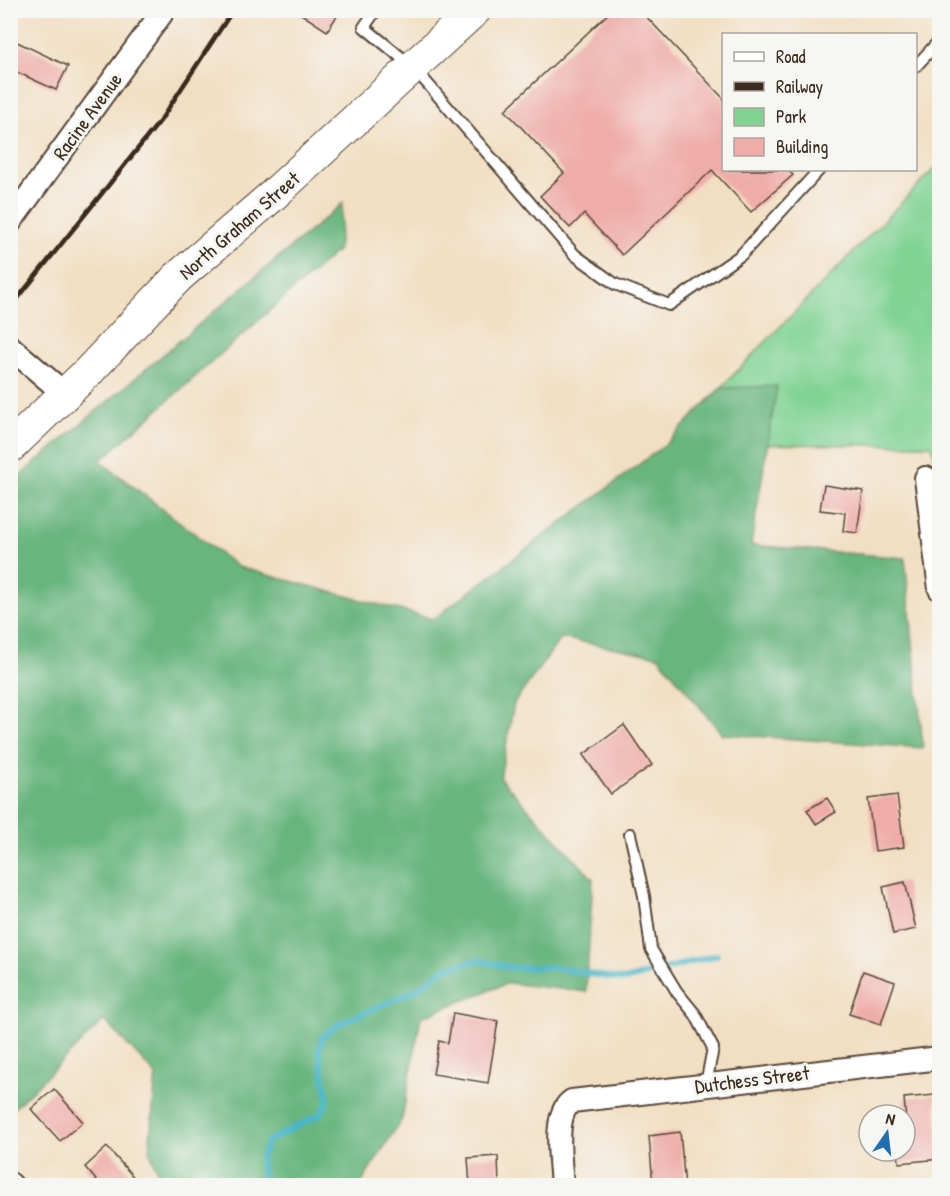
<svg xmlns="http://www.w3.org/2000/svg" width="950" height="1196" viewBox="0 0 950 1196" font-family="'Patrick Hand',sans-serif">
<rect width="100%" height="100%" fill="#f6f6f2"/>
<filter id="ink" filterUnits="userSpaceOnUse"><feTurbulence type="fractalNoise" baseFrequency=".0167" numOctaves="2"/><feDisplacementMap in="SourceGraphic" scale="12" xChannelSelector="R" yChannelSelector="G"/><feConvolveMatrix kernelMatrix="1 2 1 2 8 2 1 2 1" color-interpolation-filters="sRGB"/></filter>
<filter id="wash" filterUnits="userSpaceOnUse"><feTurbulence type="fractalNoise" baseFrequency=".008" numOctaves="4" result="noise"/><feDisplacementMap in="SourceGraphic" scale="24" xChannelSelector="R" yChannelSelector="G"/><feGaussianBlur stdDeviation="1.35" result="paint"/><feColorMatrix in="noise" values="0 0 0 0 0 0 0 0 0 0 0 0 0 0 0 0 0 1.4 0 .05"/><feComposite in="paint" operator="in"/></filter>
<g filter="url(#wash)">
<rect width="100%" height="100%" fill="#f2dfc3"/>
<path fill="#81d394" stroke="#5e7e59" stroke-width="1.5" d="M939 164V489L932 445 666 444Z"/>
<path fill="#68b57e" stroke="#52704e" stroke-width="1.5" d="M343 203 338 250 100 461 238 567 433 619 666 444 721 388 777 386 751 545 905 558 923 748 722 734 658 656 561 638 514 703 500 778 593 879 586 992 508 983 421 1017 402 1119 360 1185H163L149 1150 156 1075 104 1020 11 1111V483Z"/>
<g fill="none" stroke-linecap="round" stroke-linejoin="round">
<path stroke="#4ab5c6" stroke-width="6" d="M265 1186 260 1161 268 1141 321 1114 328 1100 319 1051 322 1037 328 1032 339 1024 416 990 443 969 477 960 513 968 553 967 624 980 717 955"/>
</g>
<g id="blocks">
<path fill="#efada9" d="M295 10H341L327 31Z
M612 10H640L724 99V170H788L793 175 751 212 712 170 622 255 584 214 570 228 540 196 564 173 505 110Z
M15 41 68 66 56 90 10 69V50Z
M824 485 863 491 857 533 843 531 845 513 820 510Z
M624 725 652 765 611 794 583 755Z
M897 795 904 847 875 851 868 799Z
M827 798 836 812 816 824 807 810Z
M905 882 916 929 893 934 883 887Z
M863 971 895 982 881 1024 849 1014Z
M453 1013 498 1021 488 1083 433 1074 439 1041 448 1043Z
M54 1089 83 1122 60 1141 31 1109Z
M935 1095 940 1159 899 1163 898 1151H905V1143H908L904 1098Z
M680 1132 685 1186H653L649 1136Z
M107 1147 137 1181 132 1186H101L85 1167Z
M498 1156 499 1186H470L468 1158Z"/>
</g>
</g>
<g filter="url(#ink)">
<use href="#blocks" fill-opacity="0" stroke="#564537" stroke-width="1.5"/>
<g fill="none" stroke-linecap="round" stroke-linejoin="round">
<defs>
<path id="lane" d="M376 10 364 27 414 68 575 255 615 284 669 305 741 255 819 170
M916 66 940 40
M630 834 644 896 651 949 677 992 695 1014 713 1048 706 1084"/>
<path id="street" d="M10 222 164 10
M10 347 65 394
M926 478 940 589
M10 1184 12 1186
M562 1186C561 1163 552 1114 572 1101L940 1058"/>
<path id="secondary" d="M10 447 88 372 178 277 272 196 475 10"/>
</defs>
<use href="#lane" stroke="#564537" stroke-width="14"/>
<use href="#street" stroke="#564537" stroke-width="26"/>
<use href="#secondary" stroke="#564537" stroke-width="34"/>
<use href="#lane" stroke="#fff" stroke-width="10"/>
<use href="#street" stroke="#fff" stroke-width="22"/>
<use href="#secondary" stroke="#fff" stroke-width="32"/>
<path stroke="#3b2a1e" stroke-width="4.5" d="M10 308 160 121 233 10"/>
</g>
</g>
<g text-anchor="middle" dominant-baseline="central" stroke-width="6" stroke-linejoin="round" paint-order="stroke">
<g font-size="20" fill="#3b2a1e" stroke="#f6f6f2">
<text transform="translate(87 116) rotate(-54)">Racine Avenue</text>
<text transform="translate(239 225) rotate(-41)">North Graham Street</text>
<text transform="translate(752 1079) rotate(-7)">Dutchess Street</text>
</g>
</g>
<rect width="950" height="1196" fill="none" stroke="#f6f6f2" stroke-width="36"/>
<rect x="722" y="33" width="195" height="138" fill="#f6f6f2" stroke="#aba49d" stroke-width="1.5"/>
<rect x="734" y="52" width="30" height="9" fill="#ffffff" stroke="#aba49d" stroke-width="1.5"/>
<text x="776" y="63" font-size="18" fill="#3b2a1e">Road</text>
<rect x="734" y="82" width="30" height="9" fill="#3b2a1e" stroke="#aba49d" stroke-width="1.5"/>
<text x="776" y="93" font-size="18" fill="#3b2a1e">Railway</text>
<rect x="734" y="108" width="30" height="18" fill="#81d394" stroke="#aba49d" stroke-width="1.5"/>
<text x="776" y="123" font-size="18" fill="#3b2a1e">Park</text>
<rect x="734" y="138" width="30" height="18" fill="#efada9" stroke="#aba49d" stroke-width="1.5"/>
<text x="776" y="153" font-size="18" fill="#3b2a1e">Building</text>
<g transform="translate(887 1133) rotate(14)"><circle r="28" fill="#f6f6f2" stroke="#aba49d" stroke-width="1.5"/>
<path d="M0-4.5L10 22L0 15L-10 22Z" fill="#1f6fb2"/>
<text y="-9" font-size="16" font-weight="bold" text-anchor="middle" fill="#3b2a1e">N</text>
</g>
</svg>
